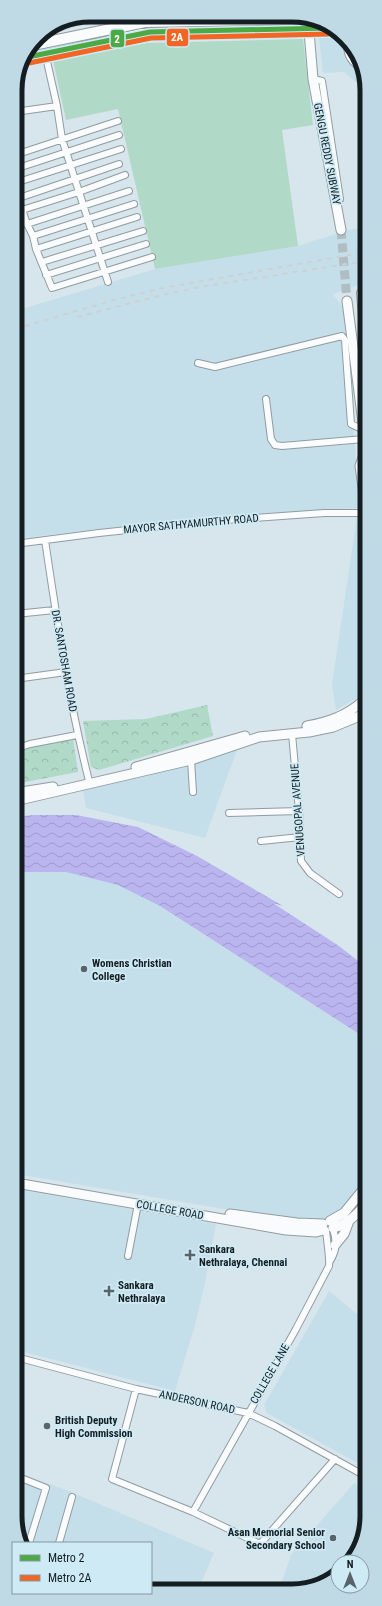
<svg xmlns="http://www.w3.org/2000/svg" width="382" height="1606" viewBox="0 0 382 1606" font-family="'Roboto Condensed',sans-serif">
<defs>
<pattern id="park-crowns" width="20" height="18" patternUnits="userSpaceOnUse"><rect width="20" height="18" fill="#b0d9c7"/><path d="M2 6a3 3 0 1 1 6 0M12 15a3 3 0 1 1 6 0" fill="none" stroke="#96baab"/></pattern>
<pattern id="water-waves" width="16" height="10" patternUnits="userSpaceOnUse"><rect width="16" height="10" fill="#bab4ef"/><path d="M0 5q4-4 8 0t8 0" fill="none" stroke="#9f9acd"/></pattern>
</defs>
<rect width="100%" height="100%" fill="#d7e6ec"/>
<path fill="#c5dfea" d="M90 15H132L124 21 86 26 87 16Z
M319 38H345L348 40 366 80V91L344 72 323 73Z
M366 227V282L333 294 344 309 360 508 211 516 15 539V311L155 269 298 246 348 230Z
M357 517 366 520 367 680 357 698 336 710 332 684Z
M237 750 205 838 86 808 83 790 210 753Z
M367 783V839L358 790Z
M15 872H66L118 885 160 906 367 1039V1186L342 1214 323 1221 301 1222 16 1174Z
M16 1189 216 1224 205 1283 195 1325 175 1391 16 1350Z
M329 1291 367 1322V1466L361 1465 267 1413 264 1405Z
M16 1472 69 1491 214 1553 198 1590 151 1589V1543H24L16 1526Z
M354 1483 367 1493V1521L350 1562H338V1571L302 1590H279L291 1555Z"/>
<path fill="url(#park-crowns)" d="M207 705 213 736 99 770 91 767 83 721 146 719Z
M73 738 78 772 15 784V752L34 743Z"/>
<path fill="#b0d9c7" d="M303 39 313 125 282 130 298 246 155 269 118 109 66 120 53 60 147 43Z"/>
<path fill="url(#water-waves)" d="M33 815H76L138 827 197 856 283 906 273 903 339 946 367 968V1039L160 906 118 885 66 872H15V817Z"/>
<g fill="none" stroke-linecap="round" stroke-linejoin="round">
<path stroke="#b0bec4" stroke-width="9" stroke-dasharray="9 4.5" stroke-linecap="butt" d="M341 230 347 301"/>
<defs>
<path id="street" d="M346 39C347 51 348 61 360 67
M46 57 57 106 62 139 108 282
M313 79 322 81 340 199
M15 112 57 106
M15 155 118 121
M15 169 119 135
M15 183 121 149
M15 189 27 224 33 236 36 249 52 288 152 257
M19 198 119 164
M22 210 79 192 125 175
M27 224 129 191
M33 236 134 204
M36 249 137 217
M42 262 143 231
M46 275 146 244
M360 293 366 364
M198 363 215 367 342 336 345 340 351 424 364 430 365 429
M266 399 271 439 275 445 282 446 364 439
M45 540C57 621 69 702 89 781
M15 544 99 533 212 521 324 513H366
M15 614 55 610
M15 679 66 672
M292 734 299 811 301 861 310 873 339 894
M15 749 30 744 77 735
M191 760 193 792
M229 813 299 811
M261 841 300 837
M128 1256 138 1204
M330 1261C337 1250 337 1241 333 1229
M16 1357 136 1389 248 1413 275 1426 367 1477
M136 1389 112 1479 193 1512 260 1544 335 1459
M16 1476 46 1488 29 1543
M193 1512 296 1329 329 1266C330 1260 327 1240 326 1231
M59 1543 72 1497"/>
<path id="secondary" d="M308 19 313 79 341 230
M347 301 364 430V455L360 466 366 509
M307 726C329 722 346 716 363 701
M136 767 245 736
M15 793 53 787
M15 801 191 760 259 737 309 732 333 727 367 713
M16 1183 286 1230 316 1232 324 1230
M230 1214 297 1223 323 1224
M330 1221 344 1213 367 1185
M333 1228C347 1225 357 1214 367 1203
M335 1245 344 1234 349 1221"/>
<path id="primary" d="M33 45 145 22 313 19
M26 60 142 34 170 33 333 31"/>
</defs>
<use href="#street" stroke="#919ca1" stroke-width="8"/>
<use href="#secondary" stroke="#919ca1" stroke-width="11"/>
<use href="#primary" stroke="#919ca1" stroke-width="12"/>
<use href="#street" stroke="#f9fbfc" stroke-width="6"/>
<use href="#secondary" stroke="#f9fbfc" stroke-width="9"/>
<use href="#primary" stroke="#f9fbfc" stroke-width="10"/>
<path stroke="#cdd1d2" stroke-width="2" stroke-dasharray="5 5" stroke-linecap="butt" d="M77 317 166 294 200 287 366 261
M15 329 114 300 163 288 366 252"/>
<defs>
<path id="metro-1" d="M28 57 150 32 328 28"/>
<path id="metro-2" d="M29 63 151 38 328 34"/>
</defs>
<use href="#metro-1" stroke="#ceeaf5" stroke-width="8"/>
<use href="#metro-2" stroke="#ceeaf5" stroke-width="8"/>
<use href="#metro-1" stroke="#4da944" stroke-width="5"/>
<use href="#metro-2" stroke="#f26522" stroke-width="5"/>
</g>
<g fill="#586469" stroke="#ceeaf5" stroke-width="1.5">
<circle cx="84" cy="969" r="4"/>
<path d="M188 1249h4v4h4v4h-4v4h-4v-4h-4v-4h4z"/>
<path d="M107 1285h4v4h4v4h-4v4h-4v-4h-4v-4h4z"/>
<circle cx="47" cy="1426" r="4"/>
<circle cx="333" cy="1538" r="4"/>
</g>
<g text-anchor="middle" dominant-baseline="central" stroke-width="3.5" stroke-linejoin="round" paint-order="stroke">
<g font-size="11" fill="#141e22" stroke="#ceeaf5">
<text transform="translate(327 154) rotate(79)">GENGU REDDY SUBWAY</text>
<text transform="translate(191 524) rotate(-5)">MAYOR SATHYAMURTHY ROAD</text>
<text transform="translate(64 661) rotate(80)">DR. SANTOSHAM ROAD</text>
<text transform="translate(298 810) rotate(-94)">VENUGOPAL AVENUE</text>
<text transform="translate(170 1210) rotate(10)">COLLEGE ROAD</text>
<text transform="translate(270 1374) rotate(-60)">COLLEGE LANE</text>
<text transform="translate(197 1402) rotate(12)">ANDERSON ROAD</text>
</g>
<g font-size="11" font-weight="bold" fill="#141e22" stroke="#ceeaf5" text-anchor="start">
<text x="92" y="963">Womens Christian<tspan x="92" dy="13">College</tspan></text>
<text x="199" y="1249">Sankara<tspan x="199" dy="13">Nethralaya, Chennai</tspan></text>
<text x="118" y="1285">Sankara<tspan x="118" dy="13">Nethralaya</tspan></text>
<text x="55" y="1420">British Deputy<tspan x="55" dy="13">High Commission</tspan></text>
<text x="325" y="1532" text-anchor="end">Asan Memorial Senior<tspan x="325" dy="13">Secondary School</tspan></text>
</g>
</g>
<path d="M0 0H382V1606H0ZM90 22H292A68 68 0 0 1 360 90V1516A68 68 0 0 1 292 1584H90A68 68 0 0 1 22 1516V90A68 68 0 0 1 90 22Z" fill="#bfdae4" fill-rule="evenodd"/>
<path fill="none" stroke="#141e22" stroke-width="5" d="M90 22H292A68 68 0 0 1 360 90V1516A68 68 0 0 1 292 1584H90A68 68 0 0 1 22 1516V90A68 68 0 0 1 90 22Z"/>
<g stroke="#ceeaf5" stroke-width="1.5">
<rect x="166" y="28" width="23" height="19" rx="4" fill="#f26522"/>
<rect x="110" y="29" width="15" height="19" rx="4" fill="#4da944"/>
</g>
<g font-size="11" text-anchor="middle" font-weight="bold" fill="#fff">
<text x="177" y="41">2A</text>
<text x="117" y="43">2</text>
</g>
<rect x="12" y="1542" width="140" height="52" fill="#ceeaf5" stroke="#8498a1"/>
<rect x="20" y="1555" width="20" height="6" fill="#4da944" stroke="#8498a1"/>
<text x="48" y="1562" font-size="12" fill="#141e22">Metro 2</text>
<rect x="20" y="1575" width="20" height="6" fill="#f26522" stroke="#8498a1"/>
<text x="48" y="1582" font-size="12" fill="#141e22">Metro 2A</text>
<g transform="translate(350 1574)"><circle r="19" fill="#ceeaf5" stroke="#8498a1"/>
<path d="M0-3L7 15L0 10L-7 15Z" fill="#586469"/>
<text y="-6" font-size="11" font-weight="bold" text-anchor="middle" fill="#141e22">N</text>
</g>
</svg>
